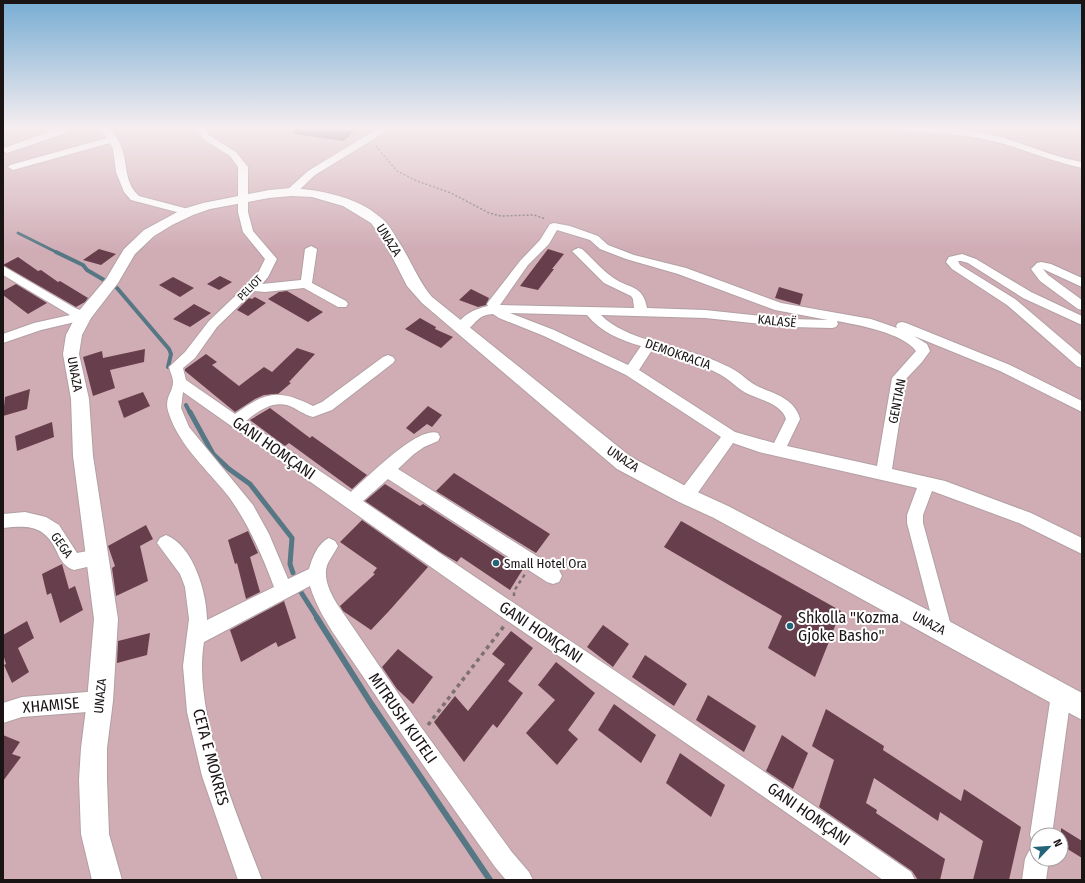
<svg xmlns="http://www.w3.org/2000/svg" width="1085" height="883" viewBox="0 0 1085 883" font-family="'Fira Sans Condensed',sans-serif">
<rect width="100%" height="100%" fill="#ecd9dd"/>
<path fill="#d0acb5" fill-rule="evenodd" d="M3 127H1082V880H3ZM1037 835H1061V859H1037Z"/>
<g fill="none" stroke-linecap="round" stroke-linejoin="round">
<path stroke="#567784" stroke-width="3" d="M18 233 58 253"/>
<path stroke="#567784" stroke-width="4" d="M56 252 83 265 87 270 104 280
M117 288 169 349 171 354 168 367
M186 405 190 413"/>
<path stroke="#567784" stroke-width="5" d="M190 412 213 454 229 469 250 484 292 538 290 564 293 573
M299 589 318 619"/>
<path stroke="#567784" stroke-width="6" d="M317 618 372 705 490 880"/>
</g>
<path fill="#673e4b" d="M294 127H358L344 141 294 134Z
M99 249 116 254 101 265 83 260Z
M548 249 564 254 552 269H554L538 290 520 286Z
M18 257 38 271 41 270 58 282 60 281 88 298 85 302 76 307 3 265Z
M220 276 232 282 219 290 207 284Z
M173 277 194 288 180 297 159 285Z
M16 284 47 303 28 314 3 295V291Z
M779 287 803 294 800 305 775 298Z
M471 289 489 298 486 305 478 307 459 300Z
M287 291 323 312 308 322 268 299 279 292Z
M255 297 266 303 248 316 237 310 249 298 252 299Z
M194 304 211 313 190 327 173 319Z
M420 318 436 327 435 329 453 337 441 348 405 329Z
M297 348 315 354 289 382 291 383 278 394 264 395 255 399 235 412 185 371V369L206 354 217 362 212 365 239 386 264 367 272 372Z
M145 349 144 362 110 370 115 388 93 396 83 357 102 351 103 358Z
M30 389 27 409 3 416 5 397Z
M143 392 150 406 124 418 118 401Z
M428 406 442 415 432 427 427 424 414 434 406 428Z
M270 408 310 438 312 436 367 475 352 489 289 443 285 446 250 420Z
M52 422 54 437 17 451 15 436Z
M454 473 550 534 536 553 436 491Z
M385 484 420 506 423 504 523 569 510 590 461 557 457 562 440 552 365 501Z
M362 520 428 567 389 611 371 630 343 611 340 606 375 574 373 573 377 568 340 542Z
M681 521 841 611 815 677 768 648 782 616 664 547Z
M146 525 153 539 140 546 148 581 116 596 112 568 115 566 108 546Z
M248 531 258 553 250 557 260 592 246 599 237 563 235 564 228 540Z
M62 564 69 589 75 586 83 610 60 623 51 593 47 595 42 574Z
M284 601 296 638 278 647 276 642 241 662 230 630Z
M27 621 34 638 18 648 29 672 12 683 4 665 6 664 3 654V635Z
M603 625 629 644 613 667 587 647Z
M511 631 533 648 508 681 523 693 497 728 493 724 464 762 434 722 455 696 468 711 505 664 492 654Z
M150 633 147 655 117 663 118 641Z
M398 649 433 677 413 704 397 689 382 667Z
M645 655 687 684 674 706 632 677Z
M556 662 595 693 568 730 578 739 557 765 526 733 555 700 538 685Z
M708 695 756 726 744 752 696 720Z
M614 704 656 735 641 763 598 730Z
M826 709 884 746 883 750 961 801 964 789 1021 827 1009 880H973L983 841 940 812 938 821 874 778 866 803 877 810 876 813 945 859 940 880H918L912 871 819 807 834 760 812 746Z
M3 735 20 742 12 754 21 757 3 781Z
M782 735 808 753 793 789 766 771Z
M680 753 725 785 711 817 666 783Z
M1061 828 1082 841V858L1061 845Z"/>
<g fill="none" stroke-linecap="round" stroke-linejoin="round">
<defs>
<path id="minor" d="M62 127H73L63 134 10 152 7 153 3 151 4 148Z
M100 127H109C114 134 120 141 122 149 128 166 124 182 139 196L192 210 193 212 192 214 188 215 131 200 124 192 116 172 113 149 110 143 13 170 8 167 10 165 107 138Z
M196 127H204L209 135 236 152 248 167V212L253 231 277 259 268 277 262 284 301 280 305 249 311 246 317 249 312 283 346 301 348 304 346 307H338L304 288 265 292 254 291 217 327 195 358 183 368 186 380 235 414C266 391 279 389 313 406L322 402 383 357 388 355 393 357 395 360 393 363 332 410 313 417C304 415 296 408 287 405 271 401 257 412 246 421L351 492C367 478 417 426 438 433L440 437 438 441 424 447 414 454 398 469 559 570 562 576 559 582 553 584 547 582 388 479 363 501C545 625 730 747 911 872L915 880H883L734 776 506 620 183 392 181 408 189 427 253 505 269 534 288 579 309 569C312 558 318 543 329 538L335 541 338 546C335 552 331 557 328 563 322 577 330 592 337 604L421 727 511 851 529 872 533 880H506L495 867C450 804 405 740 362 675 344 647 320 619 310 586L204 642C192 712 237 814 262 880H238L202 776 187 712 183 666 189 619 185 587 180 574 157 543 160 538 166 535C194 546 207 594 207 620L274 587C262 555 249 525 229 497 208 470 180 447 169 414 163 398 173 393 173 382 173 377 170 372 169 367L185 352 209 321 257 275 265 259 243 232 238 212V167L230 156 203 139Z
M380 127H390L377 137 315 175 295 194H287L286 192 287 190 308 171Z
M862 127C904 127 946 126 988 134 1020 141 1050 156 1082 162V168C1050 161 1020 147 988 140 948 131 907 131 866 130Z
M554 223 570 226 598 236 608 245 634 255 686 268 781 303 871 319 897 328 896 326 898 323 902 322 906 323 1010 365 1082 401V412L1000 371 914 336 927 344 930 351 922 362 906 379 892 469 945 481 1031 513 1082 538V554L1019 523 932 491 923 515V523L950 622 946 634 939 637 932 634 930 628 932 622 931 615 907 523V515L917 488 759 452 733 443 692 501 686 503 680 501 678 496 680 491 721 437 626 375 544 336 499 318 493 314C477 315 477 323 466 331 463 333 460 332 456 331L455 328C462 315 474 309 488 306L487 304 489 301 520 261 540 240 550 224ZM557 230 590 240 600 249 626 259 678 274 775 310 828 320 791 319 705 310 647 308C643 284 628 289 612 277 601 269 592 258 582 249L578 248 572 251 604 283 631 296 633 299 634 308 500 305 528 265 549 244ZM510 313 587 315C601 332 620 340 641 346L628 365 554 330ZM601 315 705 318 791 327 832 328 836 327 838 324 837 321C858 325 903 333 916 351L892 378 877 466 787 446 800 419C795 399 775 394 759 387 750 383 744 376 736 371 728 366 720 363 711 359 679 346 625 340 601 315ZM652 350C675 356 700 363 721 375 730 380 737 388 746 393 758 399 782 404 786 419L774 443 735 432 639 370Z
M962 254 976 259 1031 292 1082 316V325L1023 298 968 263 961 261H958L960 265 1015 299 1082 356V368L1077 366 1007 305 952 269 946 262 949 257Z
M1041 262 1051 264 1082 278V287L1043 269 1048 275 1082 300V310L1078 309 1040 281 1031 269 1037 263Z
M3 266 75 308 88 313 90 316 88 319 41 330 3 343V334L34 323 70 315 3 275Z
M25 512 46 517 59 525 77 553 98 549 104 551 107 557 104 563 74 570C65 567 61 561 57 552 45 526 30 525 3 528V514Z
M1061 685 1068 688 1071 695 1052 835H1037V845L1033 843 1030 835 1051 695 1054 688Z
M100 691 107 694 110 701 107 708 100 711 22 717 3 723V703L22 697Z
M1037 847V859H1049L1046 880H1022L1025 859 1029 851Z"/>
<path id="major" d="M291 188C321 190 357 197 380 217 387 222 393 232 397 239 410 258 417 279 432 297L631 457 693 490 728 506 947 620 1082 693V720L714 518 679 502 617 469 422 303 407 286 384 241 371 223 343 206 312 197 291 196 269 198 210 209 193 215 172 225 154 236 135 254 118 283 91 318 82 335 79 354 89 399 93 456 118 619 113 701 107 748V780L109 834 122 880H92L81 834 79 780 81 748 87 701 94 619 73 456 71 399 63 354 66 335 78 312 106 279 124 249 144 230 183 209 203 203 269 190Z"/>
</defs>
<use href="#minor" stroke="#b2a0a4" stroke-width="2"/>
<use href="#major" stroke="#b2a0a4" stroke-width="2"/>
<path stroke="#7d7174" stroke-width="1.5" stroke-dasharray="2 2" stroke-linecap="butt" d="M376 146 397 171 417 181 451 193 489 213 501 216 534 215 546 219"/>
<path stroke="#7d7174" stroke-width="2.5" stroke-dasharray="3.5 3.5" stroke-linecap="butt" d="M514 596V591L525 574"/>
<path stroke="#7d7174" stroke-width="3.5" stroke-dasharray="4 4" stroke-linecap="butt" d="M428 725 504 626"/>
<use href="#minor" fill="#fff" fill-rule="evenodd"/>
<use href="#major" fill="#fff" fill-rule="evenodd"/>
</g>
<linearGradient id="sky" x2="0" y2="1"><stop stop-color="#77add3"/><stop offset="0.51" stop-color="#f6eef0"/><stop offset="1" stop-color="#f6eef0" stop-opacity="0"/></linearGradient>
<rect width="1085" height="251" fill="url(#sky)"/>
<g fill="#236478" stroke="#fff" stroke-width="1.5">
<circle cx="496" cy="563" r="4"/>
<circle cx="790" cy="626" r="4"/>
</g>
<g text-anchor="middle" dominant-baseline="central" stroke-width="4" stroke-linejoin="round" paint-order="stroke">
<g font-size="11" fill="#1a1415" stroke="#fff">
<text transform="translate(250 288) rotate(-46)">PELIOT</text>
</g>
<g font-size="13" fill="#1a1415" stroke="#fff">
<text transform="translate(389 240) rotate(58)">UNAZA</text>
<text transform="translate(777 321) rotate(6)">KALASË</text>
<text transform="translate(678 354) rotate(19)">DEMOKRACIA</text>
<text transform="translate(75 374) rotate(80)">UNAZA</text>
<text transform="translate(897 401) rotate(-79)">GENTIAN</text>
<text transform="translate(623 459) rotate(34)">UNAZA</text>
<text transform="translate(62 545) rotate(55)">GEGA</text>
<text transform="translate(929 623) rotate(28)">UNAZA</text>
<text transform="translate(100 696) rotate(-84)">UNAZA</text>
</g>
<g font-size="13" fill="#1a1415" stroke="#fff" text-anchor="start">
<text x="504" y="563">Small Hotel Ora</text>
</g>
<g font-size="16" fill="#1a1415" stroke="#fff">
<text transform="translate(274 448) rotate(35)">GANI HOMÇANI</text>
<text transform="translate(541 632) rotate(34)">GANI HOMÇANI</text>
<text transform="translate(51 705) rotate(-5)">XHAMISE</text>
<text transform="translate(403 718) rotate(55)">MITRUSH KUTELI</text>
<text transform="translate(211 757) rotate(75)">CETA E MOKRES</text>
<text transform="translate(809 814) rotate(35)">GANI HOMÇANI</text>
</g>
<g font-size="16" fill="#1a1415" stroke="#fff" text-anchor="start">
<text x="798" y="617">Shkolla "Kozma<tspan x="798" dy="18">Gjoke Basho"</tspan></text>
</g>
</g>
<rect width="1085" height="883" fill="none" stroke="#1a1415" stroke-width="8"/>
<g transform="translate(1049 847) rotate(65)"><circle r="19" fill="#ffffff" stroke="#a3a1a1"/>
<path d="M0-3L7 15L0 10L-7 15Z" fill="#236478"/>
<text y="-6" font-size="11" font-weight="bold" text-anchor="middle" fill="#1a1415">N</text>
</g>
</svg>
